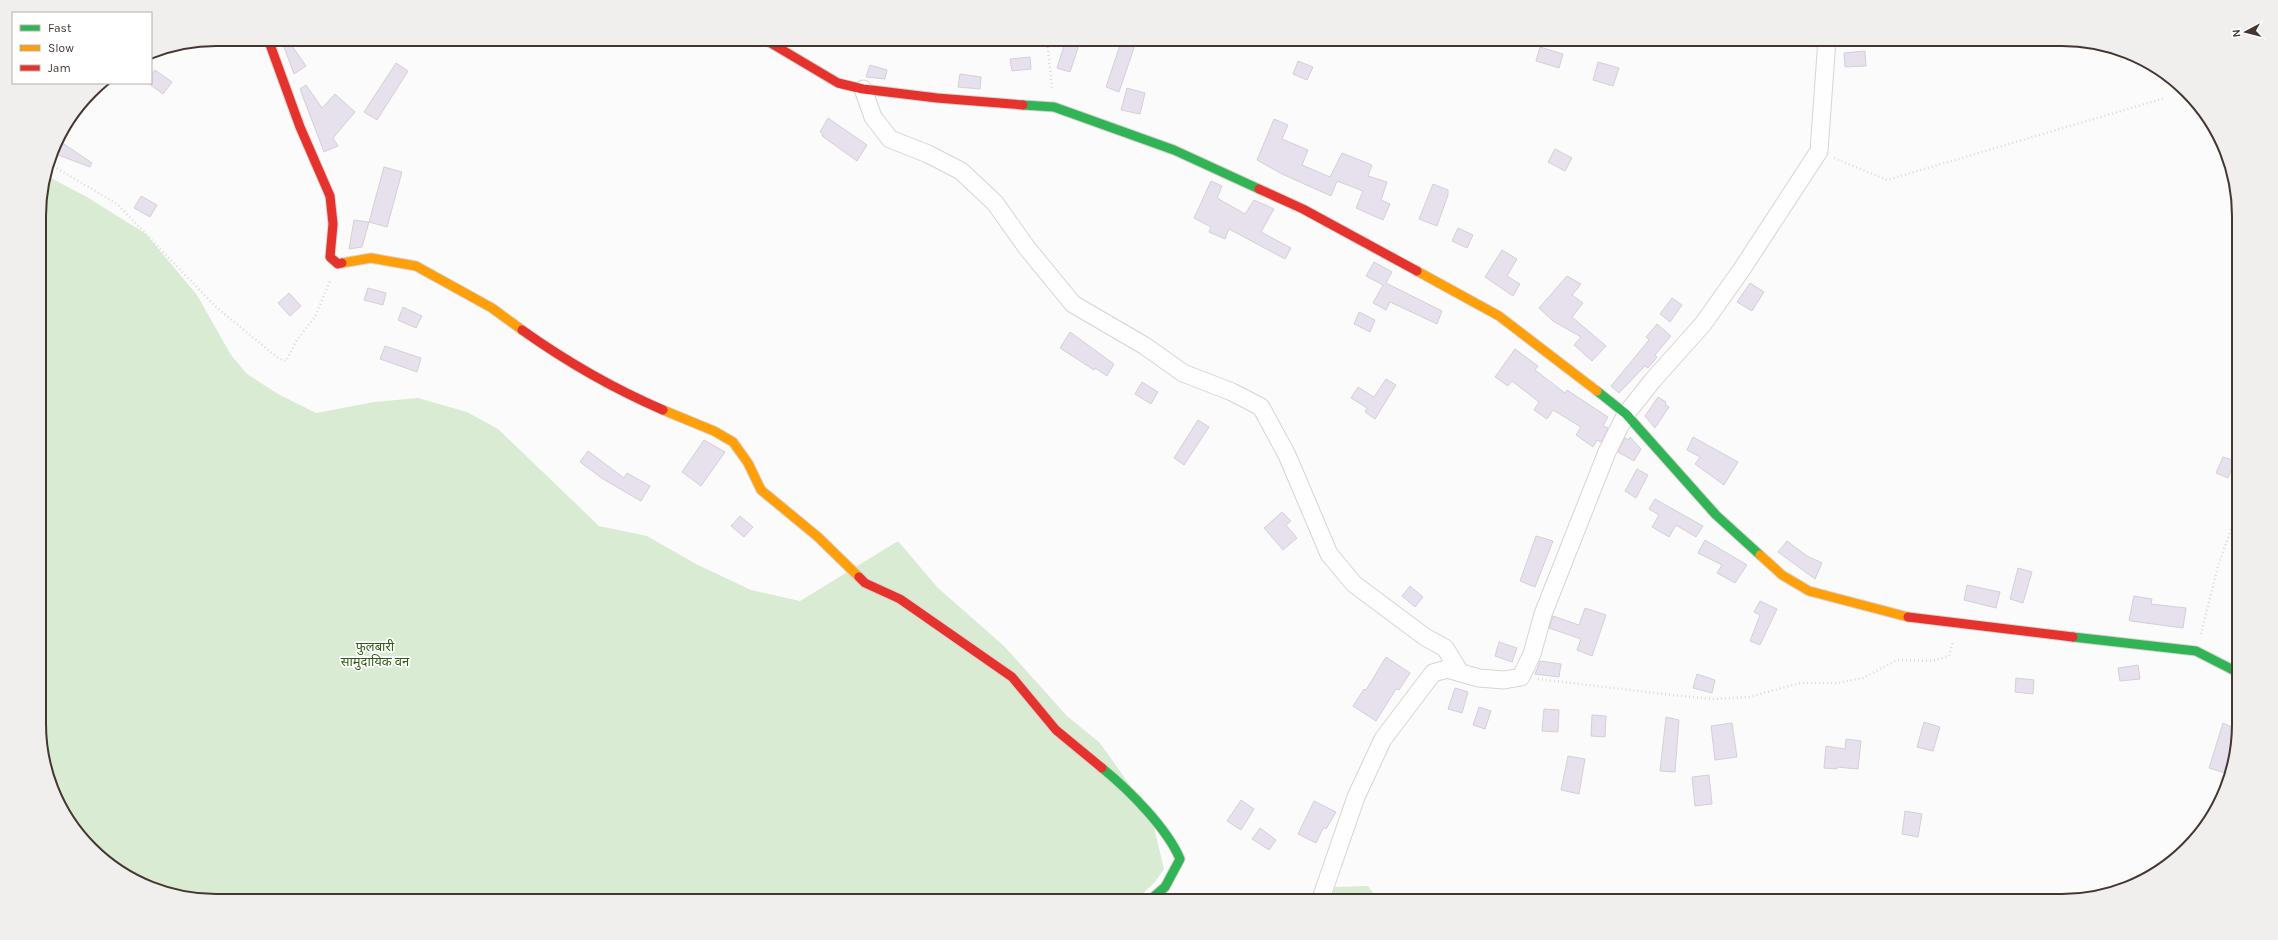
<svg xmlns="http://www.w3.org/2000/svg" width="2278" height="940" viewBox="0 0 2278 940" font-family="Karla,'Noto Sans Devanagari',sans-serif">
<rect width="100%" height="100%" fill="#fbfbfb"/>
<path fill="#daebd3" d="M47 176 87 197 146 234 197 295 231 355 247 374 278 394 316 413 374 402 418 398 467 412 498 429 599 526 647 536 696 564 751 590 800 601 898 541 938 588 1004 646 1067 716 1100 743 1151 815 1164 869 1155 882 1135 901H216L159 892 117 871 83 841 57 802 42 759 39 204Z
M1368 886 1379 901H1330L1335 887Z"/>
<path fill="#e6e1ed" stroke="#d3d0d7" d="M1066 39H1081L1070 72 1057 68Z
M1121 42 1135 45 1119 92 1106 87Z
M290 43 306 66 294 74 284 47Z
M1540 47 1563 54 1559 68 1536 61Z
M1865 51 1866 66 1845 67 1844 53Z
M1030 57 1031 69 1012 71 1010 59Z
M1298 61 1313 67 1307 80 1293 74Z
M1598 62 1619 68 1613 86 1593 80Z
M396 63 408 71 377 120 364 112Z
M870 65 887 70 885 79 866 77Z
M155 70 172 82 163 94 148 83H151V75Z
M960 74 981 77 980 89 958 87Z
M306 85 322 108 335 94 355 112 333 138 338 146 324 152 300 89Z
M1127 88 1145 93 1140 114 1121 110Z
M828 118 867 145 857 161 822 136 823 134 820 132Z
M1274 119 1288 125 1282 139 1308 150 1302 165 1330 177 1342 153 1372 165 1368 176 1387 182 1381 200 1390 204 1383 220 1356 208 1363 191 1337 181 1331 196 1282 174 1257 160Z
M56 141 64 144 92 163 90 167 53 153Z
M1555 149 1572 158 1565 171 1548 162Z
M384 167 402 172 387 227 369 222Z
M1211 181 1222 186 1217 198 1245 214 1254 200 1274 209 1261 232 1291 248 1285 259 1229 229 1225 239 1209 232 1211 227 1194 218Z
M1433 184 1448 190V195L1437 226 1419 219Z
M141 196 157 205 150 217 134 208Z
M354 220 369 222 362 247 349 249Z
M1458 228 1473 235 1467 248 1452 241Z
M1502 250 1517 259 1507 276 1520 284 1513 296 1485 277Z
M1374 262 1392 272 1386 283 1442 311 1437 324 1390 302 1386 310 1373 303 1383 285 1366 276Z
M1567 276 1581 284 1572 295 1583 303 1572 317 1606 346 1592 361 1574 345 1581 337 1553 321 1539 308Z
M1750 283 1764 292 1752 311 1737 302Z
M368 288 386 293 383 305 364 300Z
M289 293 301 306 290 316 278 303Z
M1672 298 1682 305 1670 322 1660 314Z
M403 307 422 316 416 328 398 320Z
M1359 312 1375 320 1370 332 1354 324Z
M1657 324 1671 336 1655 355 1657 357 1648 368 1645 366 1619 393 1611 386 1649 340 1646 337Z
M1070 332 1114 364 1107 376 1095 368 1094 370 1060 348Z
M385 346 421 358 417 372 380 359Z
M1515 349 1538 366 1535 370 1565 393 1567 390 1608 417 1603 426 1608 428 1601 442 1597 440 1593 447 1576 435 1581 427 1553 410 1547 419 1534 410 1539 402 1512 381 1508 386 1495 377Z
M1386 379 1396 385 1375 419 1365 412 1367 408 1351 398 1358 387 1374 397Z
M1142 382 1158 392 1151 404 1135 394Z
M1658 397 1666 402 1665 404 1669 407 1655 428 1645 416Z
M1198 420 1209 427 1184 465 1174 458Z
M1630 437 1641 449 1634 461 1618 452 1625 438 1628 440Z
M1693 437 1738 462 1724 485 1695 464 1700 457 1687 450Z
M704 440 725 452 701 486 682 472Z
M588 451 624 478 627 473 650 486 641 501 603 479 580 462Z
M2223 457 2235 461 2228 478 2216 473Z
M1637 469 1648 475 1636 498 1625 491Z
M1655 499 1703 526 1696 537 1676 525 1669 537 1652 527 1659 515 1649 509Z
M1282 512 1291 521 1286 525 1297 538 1283 550 1264 528Z
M740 516 753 527 744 537 731 526Z
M1536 536 1553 541 1535 587 1520 581Z
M1705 540 1747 565 1735 583 1717 573 1722 565 1698 553Z
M1787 541 1807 556 1822 563 1815 579 1778 552Z
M2018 568 2032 572 2023 603 2010 599Z
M1967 585 2000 592 1996 608 1964 600Z
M1410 586 1423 597 1415 607 1402 596Z
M2134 596 2152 599 2151 604 2186 608 2183 628 2131 621 2129 620Z
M1760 601 1777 609 1760 645 1750 641 1760 615 1754 612Z
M1585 608 1606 615 1592 656 1577 650 1581 639 1549 628 1553 616 1579 625Z
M1499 642 1517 648 1512 662 1495 656Z
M1386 657 1410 673 1399 690 1396 689 1376 721 1353 706 1364 689 1366 690Z
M1540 661 1561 664 1559 677 1535 674Z
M2138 665 2140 679 2120 681 2118 668Z
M1697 674 1715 680 1712 693 1693 688Z
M2016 678 2034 680 2033 694 2015 692Z
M1455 688 1468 692 1462 713 1448 709Z
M1479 707 1491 711 1485 729 1473 725Z
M1544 709 1559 710 1558 732 1542 731Z
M1592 715 1606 716 1605 737 1591 736Z
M1666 717 1679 720 1675 772 1660 771Z
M1924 722 1940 727 1933 751 1917 747Z
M1732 723 1737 757 1715 760 1711 726Z
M2223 723 2238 730 2231 775 2209 768Z
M1846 739 1861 741 1858 769 1837 767V769L1824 768 1826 746 1845 749Z
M1568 756 1585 759 1579 794 1561 790Z
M1709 775 1712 804 1695 806 1692 777Z
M1241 800 1254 809 1241 830 1227 821Z
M1314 801 1336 812 1326 829 1324 827 1316 843 1298 834Z
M1905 811 1922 814 1918 837 1902 834Z
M1260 828 1276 840 1269 850 1252 839Z"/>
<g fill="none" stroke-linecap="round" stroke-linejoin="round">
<defs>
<path id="street" d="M863 89 873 117 890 139 928 154 961 171 995 203 1027 248 1073 304 1145 346 1183 373 1232 392 1261 407 1287 455 1329 554 1354 584 1425 637 1445 648 1460 672
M1320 901 1356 797 1383 739 1433 673 1447 669 1479 678 1504 680 1521 677 1532 654 1543 614 1607 452 1626 414 1653 380 1703 324 1742 269 1819 151 1827 39"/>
<path id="fast" d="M1023 105 1054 107 1174 150 1259 189
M1597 391 1626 414 1716 515 1760 555
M2073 637 2196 651 2239 673
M1102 768C1129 790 1167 828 1180 859L1165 887 1149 901"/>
<path id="slow" d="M342 263 371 258 416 266 492 308 522 330
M1417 271 1499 316 1597 391
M663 410 714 431 733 442 748 463 761 490 818 537 859 577
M1760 555 1782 575 1809 591 1908 617"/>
<path id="jam" d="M268 39 300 127 330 196 333 224 330 257 338 264 342 263
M764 39 838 83 863 89 937 98 1023 105
M1259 189 1303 209 1417 271
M522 330C567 362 612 388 663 410
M859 577 865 583 900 599 1012 677 1056 730 1102 768
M1908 617 2073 637"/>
</defs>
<use href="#street" stroke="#dbd3d1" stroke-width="19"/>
<use href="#fast" stroke="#dbd3d1" stroke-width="11"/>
<use href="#slow" stroke="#dbd3d1" stroke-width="11"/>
<use href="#jam" stroke="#dbd3d1" stroke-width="11"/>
<path stroke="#dcdad9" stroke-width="2.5" stroke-dasharray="1 3" stroke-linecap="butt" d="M1047 39 1052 88
M1834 158 1887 180 2165 98
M50 164 117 204 216 307 278 358 286 361 297 340 315 317 330 281
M2201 634 2218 566 2238 510
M1538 679 1672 695 1714 699 1749 697 1800 683H1837L1863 678 1897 660 1932 661 1949 656 1953 642"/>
<use href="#street" stroke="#fefefe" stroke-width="17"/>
<use href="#fast" stroke="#30b455" stroke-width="9"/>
<use href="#slow" stroke="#ff9f0a" stroke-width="9"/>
<use href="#jam" stroke="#e5322d" stroke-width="9"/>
</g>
<g text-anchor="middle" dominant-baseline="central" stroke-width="3.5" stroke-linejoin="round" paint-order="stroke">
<g font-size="13" fill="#2d5e11" stroke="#fff">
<text x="375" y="646">फुलबारी<tspan x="375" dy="15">सामुदायिक वन</tspan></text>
</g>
</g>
<path d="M0 0H2278V940H0ZM216 46H2062A170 170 0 0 1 2232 216V724A170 170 0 0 1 2062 894H216A170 170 0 0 1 46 724V216A170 170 0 0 1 216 46Z" fill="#f0efee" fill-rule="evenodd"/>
<path fill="none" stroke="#453630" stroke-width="2" d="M216 46H2062A170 170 0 0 1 2232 216V724A170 170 0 0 1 2062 894H216A170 170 0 0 1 46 724V216A170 170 0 0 1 216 46Z"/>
<rect x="12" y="12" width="140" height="72" fill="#ffffff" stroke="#b5afac"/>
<rect x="20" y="25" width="20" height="6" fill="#30b455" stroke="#b5afac"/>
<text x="48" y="32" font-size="12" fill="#453630">Fast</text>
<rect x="20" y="45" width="20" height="6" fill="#ff9f0a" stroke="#b5afac"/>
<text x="48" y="52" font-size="12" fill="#453630">Slow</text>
<rect x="20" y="65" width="20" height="6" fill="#e5322d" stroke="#b5afac"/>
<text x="48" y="72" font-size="12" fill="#453630">Jam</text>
<g transform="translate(2246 32) rotate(263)" stroke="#ffffff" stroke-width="3" paint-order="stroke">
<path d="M0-3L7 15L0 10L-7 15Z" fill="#453630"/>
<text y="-6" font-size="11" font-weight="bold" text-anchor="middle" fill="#453630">N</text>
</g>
</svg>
